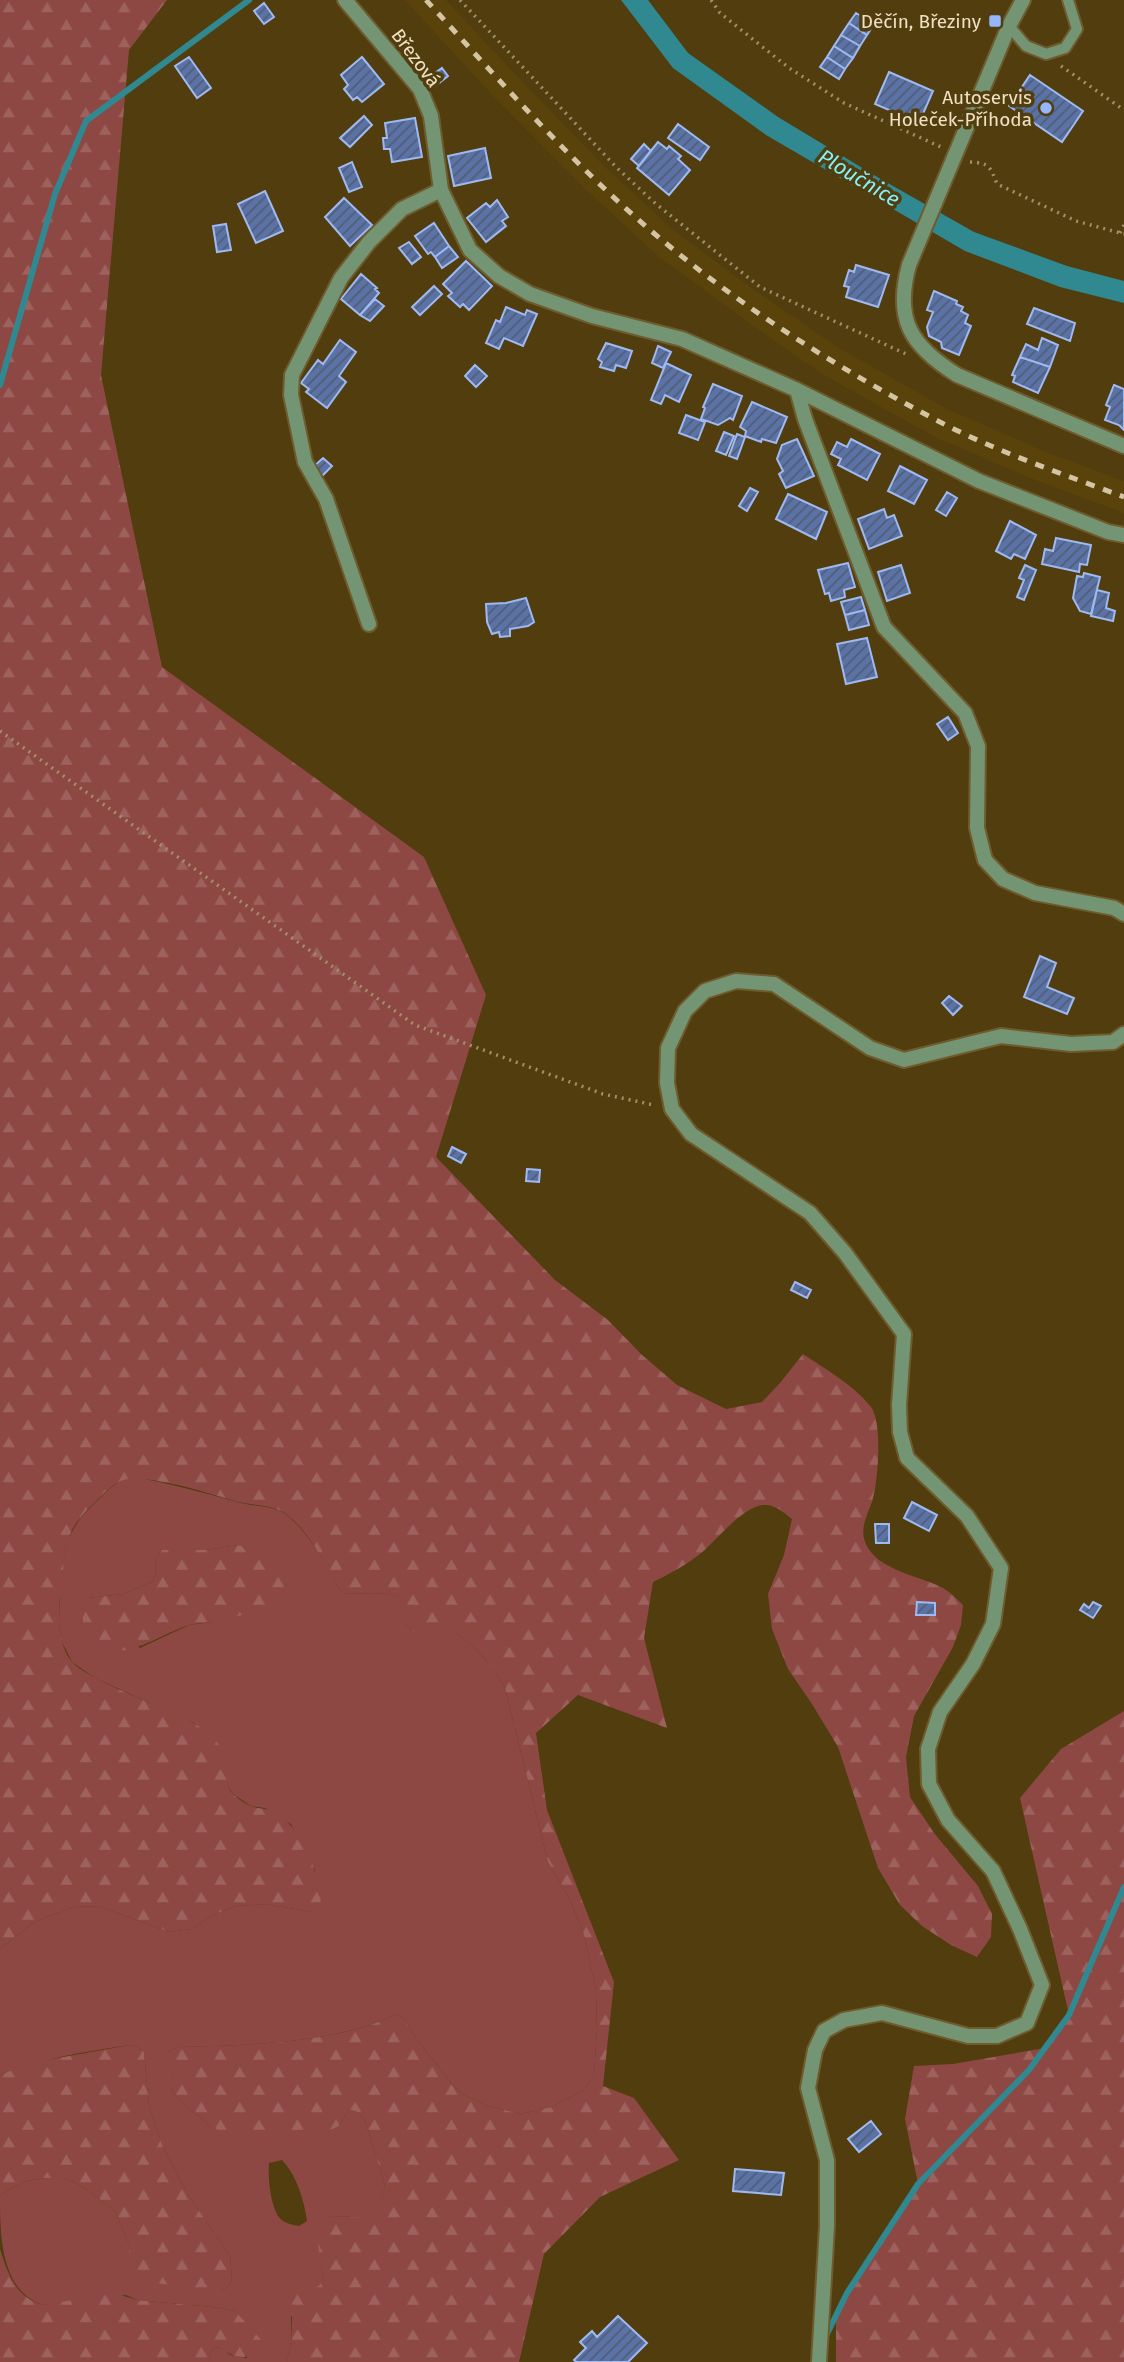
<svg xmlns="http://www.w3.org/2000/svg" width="1124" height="2362" viewBox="0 0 1124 2362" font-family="'Fira Sans',sans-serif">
<defs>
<pattern id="forest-firs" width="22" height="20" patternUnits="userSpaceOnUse" patternTransform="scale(1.75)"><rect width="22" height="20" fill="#8d4844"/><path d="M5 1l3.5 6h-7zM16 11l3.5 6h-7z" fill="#9d625d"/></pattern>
<pattern id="building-hatch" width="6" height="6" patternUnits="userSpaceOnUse" patternTransform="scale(1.75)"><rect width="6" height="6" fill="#5a72a5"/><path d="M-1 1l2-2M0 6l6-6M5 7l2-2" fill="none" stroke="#525d75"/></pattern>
</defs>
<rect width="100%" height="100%" fill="#513d0d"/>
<path fill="#5a430a" d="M405 0H446L517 76 605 167 677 233 760 294 839 348 947 409 1046 452 1124 481V513L1035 480 933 436 822 374 742 318 658 256 584 188 494 97Z"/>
<path fill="#8d4844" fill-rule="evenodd" d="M135 1477C171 1484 206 1493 241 1503 257 1507 274 1505 288 1516 304 1529 317 1550 328 1568 334 1578 335 1586 345 1594 368 1594 389 1590 409 1602L405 1624C426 1641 426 1643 448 1627 473 1644 491 1662 505 1688L548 1862 568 1896 584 1935 596 1990 597 2031 594 2076 583 2091 551 2107 521 2114 488 2106 464 2095 452 2084 415 2037 405 2019 397 2014C335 2044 245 2045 178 2047L169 2051V2086L180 2101 208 2124 327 2132 339 2126 348 2111C357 2109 360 2114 365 2120L385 2186 380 2205 362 2217 327 2216 321 2263 323 2279 320 2286 291 2317 292 2342 286 2362H209L212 2349 220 2347 230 2355 247 2358 249 2329 235 2311 212 2307 137 2300 126 2295 43 2305C0 2291 0 2234 0 2195L26 2181 47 2178H65L82 2186 115 2211 129 2244V2272L220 2291 229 2286 232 2279 230 2256 189 2196 163 2147 149 2106 144 2052 137 2046 130 2045C85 2052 42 2058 0 2075V1949L34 1922 76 1906 101 1907 169 1932 192 1929 209 1917 235 1906 266 1904 312 1912 315 1870 291 1824 265 1808 251 1806 233 1794 226 1784V1759L194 1723 95 1678 72 1662 61 1640 59 1621 60 1588 67 1540 81 1517 109 1489 120 1481ZM238 1545 247 1548 212 1622 189 1625 140 1648 88 1598 123 1594 152 1582 156 1574 155 1559 162 1550H206ZM282 2160C297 2176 304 2200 307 2221L299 2226C292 2225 283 2223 278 2216 270 2202 268 2179 269 2163Z"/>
<path fill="url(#forest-firs)" d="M0 0H167L129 50 101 375 162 667 424 857 486 995 436 1157 555 1280 608 1320 641 1354 677 1385 726 1409 762 1402 780 1383 803 1354C825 1369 854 1385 871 1407 883 1423 878 1483 872 1502 866 1518 858 1531 868 1548 882 1571 920 1576 943 1588 950 1592 957 1599 963 1605L961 1625 953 1647 914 1716 906 1757 910 1797 934 1833 978 1886 992 1914 991 1937 977 1957 951 1945 922 1926 900 1905 878 1868 838 1747 812 1704 788 1669 772 1629 768 1594 784 1555 792 1519C783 1512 775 1504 763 1505 742 1507 716 1541 700 1554 685 1566 669 1574 653 1582L644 1638 667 1728 578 1695 536 1733 547 1810 614 1982 603 2086 634 2098 679 2160 600 2197 544 2254 519 2362H286L292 2342V2296L319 2286 323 2279 316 2230 319 2221 327 2216 362 2217 380 2204 385 2186 365 2120C360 2114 357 2109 348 2111L339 2126 327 2132 249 2135 218 2130 208 2124 180 2101 169 2086 167 2057 169 2051 178 2047C245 2045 336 2044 397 2014L405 2019 415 2037 452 2084 464 2095 488 2106 521 2114 551 2107 583 2091 594 2076 597 2031 596 1990 584 1935 568 1896 548 1862 505 1688C491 1662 473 1644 449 1628L438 1639H423L405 1624 402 1612 408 1602C389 1590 367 1594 345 1594 336 1587 334 1579 328 1569 317 1550 304 1527 286 1514 271 1504 252 1506 235 1501 210 1494 144 1472 121 1481 109 1486 99 1499 89 1508 78 1519 68 1533 66 1548 62 1579 50 1637 72 1662 87 1678 140 1698 162 1708 177 1715 195 1722 208 1733 215 1739 224 1750 226 1759 229 1773 222 1783 233 1794 237 1798 245 1804 251 1806 259 1809 268 1808 276 1813 304 1830 319 1873 321 1905L312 1912 266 1904 235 1906 209 1917 192 1929 169 1932 101 1907 76 1906 34 1922 0 1949Z
M238 1545C265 1554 287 1561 288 1594 265 1609 240 1617 213 1622 204 1623 194 1623 186 1626 154 1638 135 1655 99 1651 83 1630 78 1623 88 1598L123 1594 152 1582 156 1574 155 1559 162 1550H206Z
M1124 1711V2362H836V2315L918 2184 905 2119 914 2066 953 2064 1045 2048 1069 2015 1020 1798 1061 1749Z
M130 2045 137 2046 144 2052 149 2106 163 2147 189 2196 230 2256 232 2279 229 2286 220 2291H210L137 2280 129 2272V2244L115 2211 82 2186 65 2178H47L26 2181 0 2195V2075L30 2063Z
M0 2249C8 2274 15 2297 43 2305L114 2293 137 2300 212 2307 235 2311 265 2344 262 2353C243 2359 235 2359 219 2347L212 2349 209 2362H0Z"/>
<path fill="#308890" d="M621 0H648L688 53 778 117 879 178 974 232 1067 266 1124 281V303L1060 287 965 251 766 135 673 68Z"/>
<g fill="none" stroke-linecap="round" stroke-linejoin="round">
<path stroke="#308890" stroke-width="6" d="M0 385 55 194 86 121 249 0
M825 2338 847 2293 918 2184 1029 2070 1069 2015 1124 1887"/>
</g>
<path fill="url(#building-hatch)" stroke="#9fbaf2" stroke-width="2" d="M264 3 274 17 264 24 254 11Z
M856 13 874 24 867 35 849 23Z
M849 23 867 35 860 46 841 35Z
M841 35 860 46 853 58 834 46Z
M834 46 853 58 845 69 827 57Z
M189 57 211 88 197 98 175 66Z
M362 57 384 84 362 102 357 97 353 100 344 89 348 85 341 75Z
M827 57 845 69 839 79 820 67Z
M442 68 448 76 434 87 428 78Z
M889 72 933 91 919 123 875 104Z
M1030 75 1083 111 1062 142 1009 106Z
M364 116 372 125 350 147 340 138Z
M415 118 422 157 392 162 390 149H384L383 138H387L385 123Z
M678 124 709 147 700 160 668 138Z
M658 142 667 149 669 146 681 156 678 159 690 170 669 195 637 168Z
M644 144 651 151 639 166 631 159Z
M485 148 491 178 454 186 448 156Z
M352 162 362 187 349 192 339 168Z
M265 191 283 231 256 243 238 204Z
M344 198 372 225 350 246 325 217Z
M497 200 508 217 502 221 506 226 486 242 467 218 486 203 490 207Z
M434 223 449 246 435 257 431 252 428 254 415 236Z
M226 224 231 250 217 252 213 226Z
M409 242 421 257 412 264 399 248Z
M449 246 458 257 442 268 435 257Z
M466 261 492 286 469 310 463 304 460 307 448 296 452 293 443 284Z
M856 265 889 275 878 307 846 297 849 287 844 286 849 270 854 272Z
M361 274 377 288 375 289 379 293 360 315 341 299Z
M434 286 442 294 420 315 412 307Z
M934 291 957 301 956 304 963 307 961 311 968 315 965 323 971 326 959 355 942 348 941 342 929 336 927 327 933 312 927 310Z
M375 299 384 306 370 321 360 315Z
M506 307 525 315 527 310 537 314 523 346 504 338 499 349 486 343 496 320 500 322Z
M1034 308 1075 323 1070 341 1027 324Z
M1042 338 1058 345 1050 367 1020 357 1026 344 1038 350Z
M340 340 356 352 339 376 346 382 327 408 306 392 309 389 301 383 318 360 323 364Z
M606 343 632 351 626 368 616 365 614 371 600 367 602 362 598 359Z
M658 346 671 352 663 368 652 363Z
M1020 357 1050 367 1038 393 1013 382 1015 376 1012 375Z
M666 363 691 375 679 402 665 395 661 404 651 400Z
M475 365 487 376 476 387 465 376Z
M713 384 742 396 733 420 730 418 718 425 701 419 705 408 703 407Z
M1114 385 1124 389V430L1119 425 1105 420 1110 407 1106 405Z
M752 402 787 417 776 443 762 439 761 442 745 436 746 431 740 427Z
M686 415 705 422 698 440 679 433Z
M724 432 734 436 726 455 716 451Z
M737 434 745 437 737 459 729 456Z
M797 439 814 476 786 488 779 474 783 471 777 459 782 445Z
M851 439 880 454 867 480 838 465 841 459 831 454 837 442 847 447Z
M323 458 332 466 321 477 312 468Z
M900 466 927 480 914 504 888 491Z
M750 488 758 492 747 511 739 506Z
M947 492 957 498 946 516 936 510Z
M788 494 827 512 816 539 776 519Z
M884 509 887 518 894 515 902 536 869 549 858 519Z
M1010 521 1036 535 1025 559 1014 554 1011 559 996 551Z
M1056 538 1091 545 1087 565 1080 564 1079 572 1042 564 1045 549 1053 551Z
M848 563 855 587 844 590 845 597 831 601 829 593 825 594 818 570Z
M901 565 910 593 887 601 878 572Z
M1025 565 1036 570 1024 600 1017 597 1024 580 1019 578Z
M1084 573 1100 577 1091 614 1080 611 1073 598 1077 576 1083 577Z
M1097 590 1109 593 1106 608 1115 611 1113 621 1091 616Z
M861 597 865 610 845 615 841 602Z
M526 598 534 622 528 626 510 629V636L500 637 499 632 492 634 487 622 486 604 506 603Z
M865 610 869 625 849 630 845 615Z
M867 638 877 677 846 684 837 644Z
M948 717 958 733 948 740 937 724Z
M1040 956 1056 963 1047 987 1074 998 1067 1014 1024 997Z
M949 996 962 1006 953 1015 942 1003Z
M452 1147 466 1154 461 1163 448 1156Z
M527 1169 540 1170 539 1182 526 1181Z
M795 1282 811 1290 807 1298 791 1290Z
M912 1502 937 1515 929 1531 904 1518Z
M875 1524H889V1543H876Z
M917 1602 935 1603V1615H916Z
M1093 1602 1101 1606 1093 1618 1080 1610 1084 1604 1089 1608Z
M871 2121 881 2134 859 2152 848 2139Z
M735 2169 784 2173 781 2195 733 2191Z
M618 2316 647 2343 628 2362H576L574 2360 586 2348 580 2342 592 2331 597 2337Z"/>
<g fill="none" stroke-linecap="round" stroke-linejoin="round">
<defs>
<path id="service" d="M1009 26 1026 46 1046 54 1065 48 1077 29 1068 0"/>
<path id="minor" d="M345 0 420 89 431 116 441 190 470 250 499 276 530 294 592 316 682 339 797 390 979 481 1108 532 1124 535
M1023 0 1009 26 909 265C894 320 911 346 957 375L1124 446
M797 390 805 419 884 627 965 713 978 746 977 828 985 860 1003 879 1035 893 1114 908 1124 914
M369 624 326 499 305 462 291 395 292 375 341 278 369 242 402 209 441 190
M819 2362 827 2226V2160L808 2088 815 2050 824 2031 844 2020 882 2013 968 2036H997L1027 2023 1042 1985 1020 1929 993 1871 948 1820 929 1784 928 1749 940 1712 973 1664 993 1624 1001 1568 967 1516 907 1458 900 1432 899 1405 904 1334 845 1253 810 1213 691 1134 672 1109 667 1083 668 1048 685 1011 705 991 736 981 774 984 870 1048 904 1060 1001 1036 1071 1044 1113 1042 1124 1034"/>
</defs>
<use href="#service" stroke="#6e5b2e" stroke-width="14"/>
<use href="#minor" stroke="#6e5b2e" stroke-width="18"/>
<path stroke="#a18f69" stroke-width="3.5" stroke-dasharray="2 5" stroke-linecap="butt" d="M460 0 616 167 656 204 760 287 906 354
M711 0 720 13 789 68 844 103 941 147
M1061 66 1124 110
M970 162C990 163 990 167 997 184L1076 221 1124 234
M1120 233 1124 225
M0 731 415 1025 603 1094 654 1105"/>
<use href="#service" stroke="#749574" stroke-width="10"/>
<use href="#minor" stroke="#749574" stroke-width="14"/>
<path stroke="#d4c4a3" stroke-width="5" stroke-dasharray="9 9" stroke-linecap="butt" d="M426 0C503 84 579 172 668 245 750 313 843 371 938 421 995 451 1063 474 1124 497"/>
</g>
<g fill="#95b6fd" stroke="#513d0d" stroke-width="2.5">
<rect x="988" y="14" width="14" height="14" rx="3.5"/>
<circle cx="1046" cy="108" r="7"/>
</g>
<g text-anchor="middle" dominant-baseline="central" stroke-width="7" stroke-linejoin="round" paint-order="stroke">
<g font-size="19" fill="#f0e1c4" stroke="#513d0d" text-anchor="end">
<text x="981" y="21">Děčín, Březiny</text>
<text x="1032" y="97">Autoservis<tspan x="1032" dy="22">Holeček-Příhoda</tspan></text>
</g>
<g font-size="19" fill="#f0e1c4" stroke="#513d0d">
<text transform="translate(416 58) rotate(53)">Březová</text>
</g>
<g font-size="21" font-style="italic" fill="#85f1fc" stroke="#513d0d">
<text transform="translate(859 178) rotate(31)">Ploučnice</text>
</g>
</g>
</svg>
